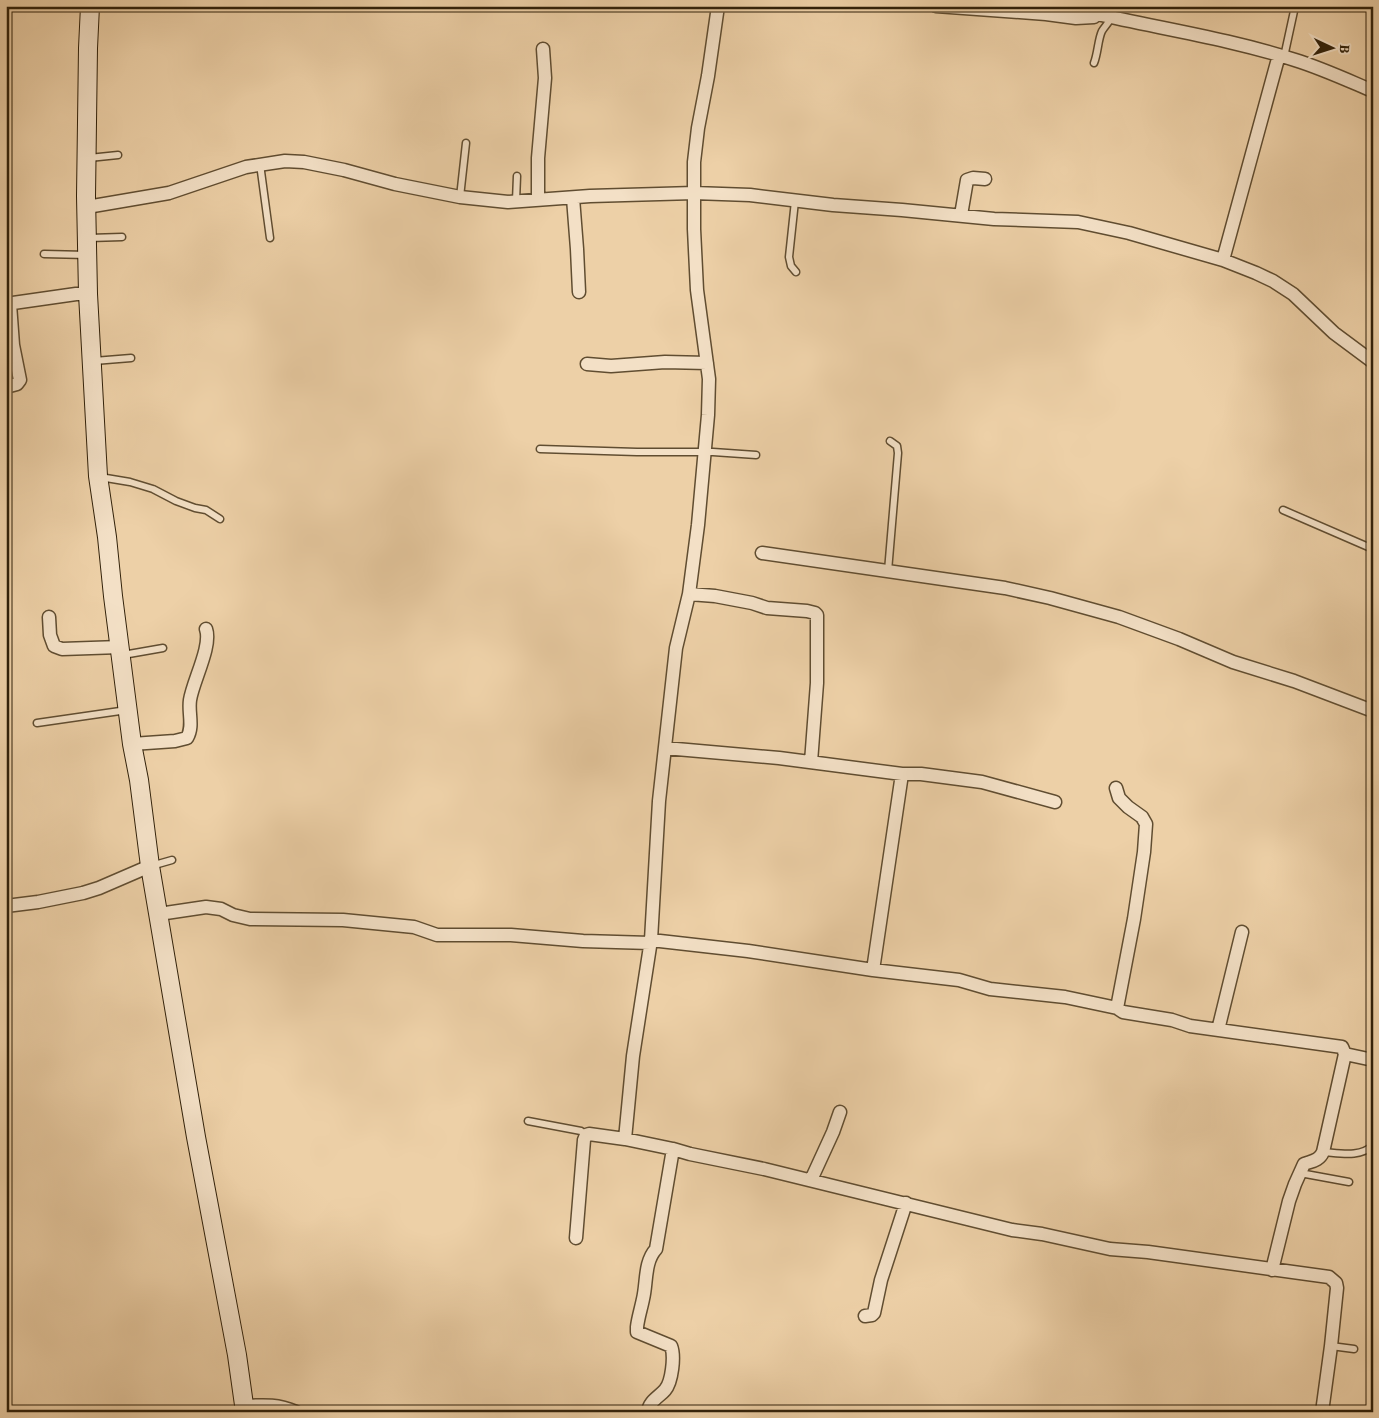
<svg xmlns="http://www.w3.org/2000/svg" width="1379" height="1418" viewBox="0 0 1379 1418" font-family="'EB Garamond',serif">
<rect width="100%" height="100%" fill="#edd0a7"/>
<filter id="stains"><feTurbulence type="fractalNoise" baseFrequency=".004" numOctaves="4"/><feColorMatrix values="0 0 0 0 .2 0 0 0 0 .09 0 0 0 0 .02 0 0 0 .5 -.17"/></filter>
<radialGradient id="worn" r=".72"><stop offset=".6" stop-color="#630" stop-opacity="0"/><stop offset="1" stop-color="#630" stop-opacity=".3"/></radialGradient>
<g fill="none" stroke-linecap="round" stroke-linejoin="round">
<defs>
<path id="lane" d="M1284 57 1294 11 1292 6
M1094 63C1098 53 1098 39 1102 31 1105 26 1109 23 1111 17
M89 158 118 155
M260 164 270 238
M460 197 466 143
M516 201 517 176
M795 201 789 257 791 266 796 272
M89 238 122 237
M44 254 87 255
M94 361 131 358
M540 449 637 452H713L756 455
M100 477 130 482 153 489 176 501 195 508 206 510 220 519
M1283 510 1373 549
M888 571 898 453 897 446 890 441
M123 655 163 648
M37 723 127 710
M151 866 172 860
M528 1121 581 1131 586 1135
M1323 1152C1339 1153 1361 1158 1373 1145
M1300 1173 1349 1182
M1331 1346 1354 1349"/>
<path id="street" d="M936 6 1046 14 1076 18 1094 17 1097 14C1163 29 1230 39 1295 60 1321 68 1347 80 1373 91
M573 198 577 249 579 292
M538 200V158L545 78 543 49
M87 207 169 193 246 167 285 161 304 162 344 170 395 184 460 197 508 202 590 196 694 193 750 195 833 205 902 210 994 219 1078 222 1129 233 1223 260 1256 273 1273 281 1293 294 1334 333 1373 362
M961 215 967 180 973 178 985 179
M1223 260 1279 55
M6 304 76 294H88
M587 364 611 366 665 362 707 363
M6 387 17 384 20 380 13 345 10 304
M762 553 1005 588 1050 598 1119 617 1179 639 1233 662 1294 681 1373 711
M689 594 715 596 752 603 767 608 807 611 815 613 817 615V683L811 762
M49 617 50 635 54 646 62 649 120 647
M132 744 175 741 187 738C194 726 188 713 190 700 193 681 212 646 206 629
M665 748 779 758 902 774H921L982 782 1055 802
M1116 788 1119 798 1128 807 1142 817 1146 824 1144 852 1134 919 1117 1008
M6 906 38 902 83 893 99 888 150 866
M159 914 206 907 221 909 233 915 250 919 343 920 414 927 437 935H511L583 941 650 943
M651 940 748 951 873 970 959 980 990 989 1065 997 1117 1008 1123 1012 1172 1020 1190 1026 1342 1047 1345 1054 1323 1152C1319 1161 1312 1161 1304 1164L1295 1184 1289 1201 1272 1270
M873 970 902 774
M1218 1030 1242 932
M1345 1054 1373 1060
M625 1139 633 1056 651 940 659 801 676 648 689 594 698 525 708 415 709 379 697 290 694 229V162L698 128 708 76 718 6
M811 1180 833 1132 840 1112
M576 1238 584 1140 586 1135 589 1134 625 1139 673 1149 690 1154 764 1169 1012 1230 1042 1234 1110 1249 1148 1252 1329 1277 1336 1283 1337 1288 1331 1346 1322 1412
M865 1316 872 1315 874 1313 881 1280 906 1203
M244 1406C265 1405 277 1404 296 1412
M648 1412C649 1401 659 1397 665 1390 672 1382 675 1356 671 1346L637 1332V1327C638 1318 641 1309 643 1299 647 1283 644 1262 656 1249L673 1149"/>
<path id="secondary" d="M90 6 88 48 86 196 88 294 98 476 107 537 113 596 132 744 139 780 150 866 196 1137 237 1355 245 1412"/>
</defs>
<use href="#lane" stroke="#604d31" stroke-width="9"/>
<use href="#street" stroke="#604d31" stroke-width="15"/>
<use href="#secondary" stroke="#31210a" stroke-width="20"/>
<use href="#lane" stroke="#f3e0c6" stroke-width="6"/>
<use href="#street" stroke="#f3e0c6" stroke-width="12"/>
<use href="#secondary" stroke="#f3e0c6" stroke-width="18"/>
</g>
<rect width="1379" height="1418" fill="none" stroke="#edd0a7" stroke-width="25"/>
<rect x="8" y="8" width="1364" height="1403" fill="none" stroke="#31210a" stroke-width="2.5"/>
<rect x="12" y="12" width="1354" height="1393" fill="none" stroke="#31210a"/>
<g transform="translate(1332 48) rotate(94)" stroke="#f3e0c6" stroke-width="4" paint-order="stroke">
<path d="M0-4L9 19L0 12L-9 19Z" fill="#31210a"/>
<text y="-8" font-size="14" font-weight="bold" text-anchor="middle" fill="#31210a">B</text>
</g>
<rect width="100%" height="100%" filter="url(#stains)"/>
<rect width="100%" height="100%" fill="url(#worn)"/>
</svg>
